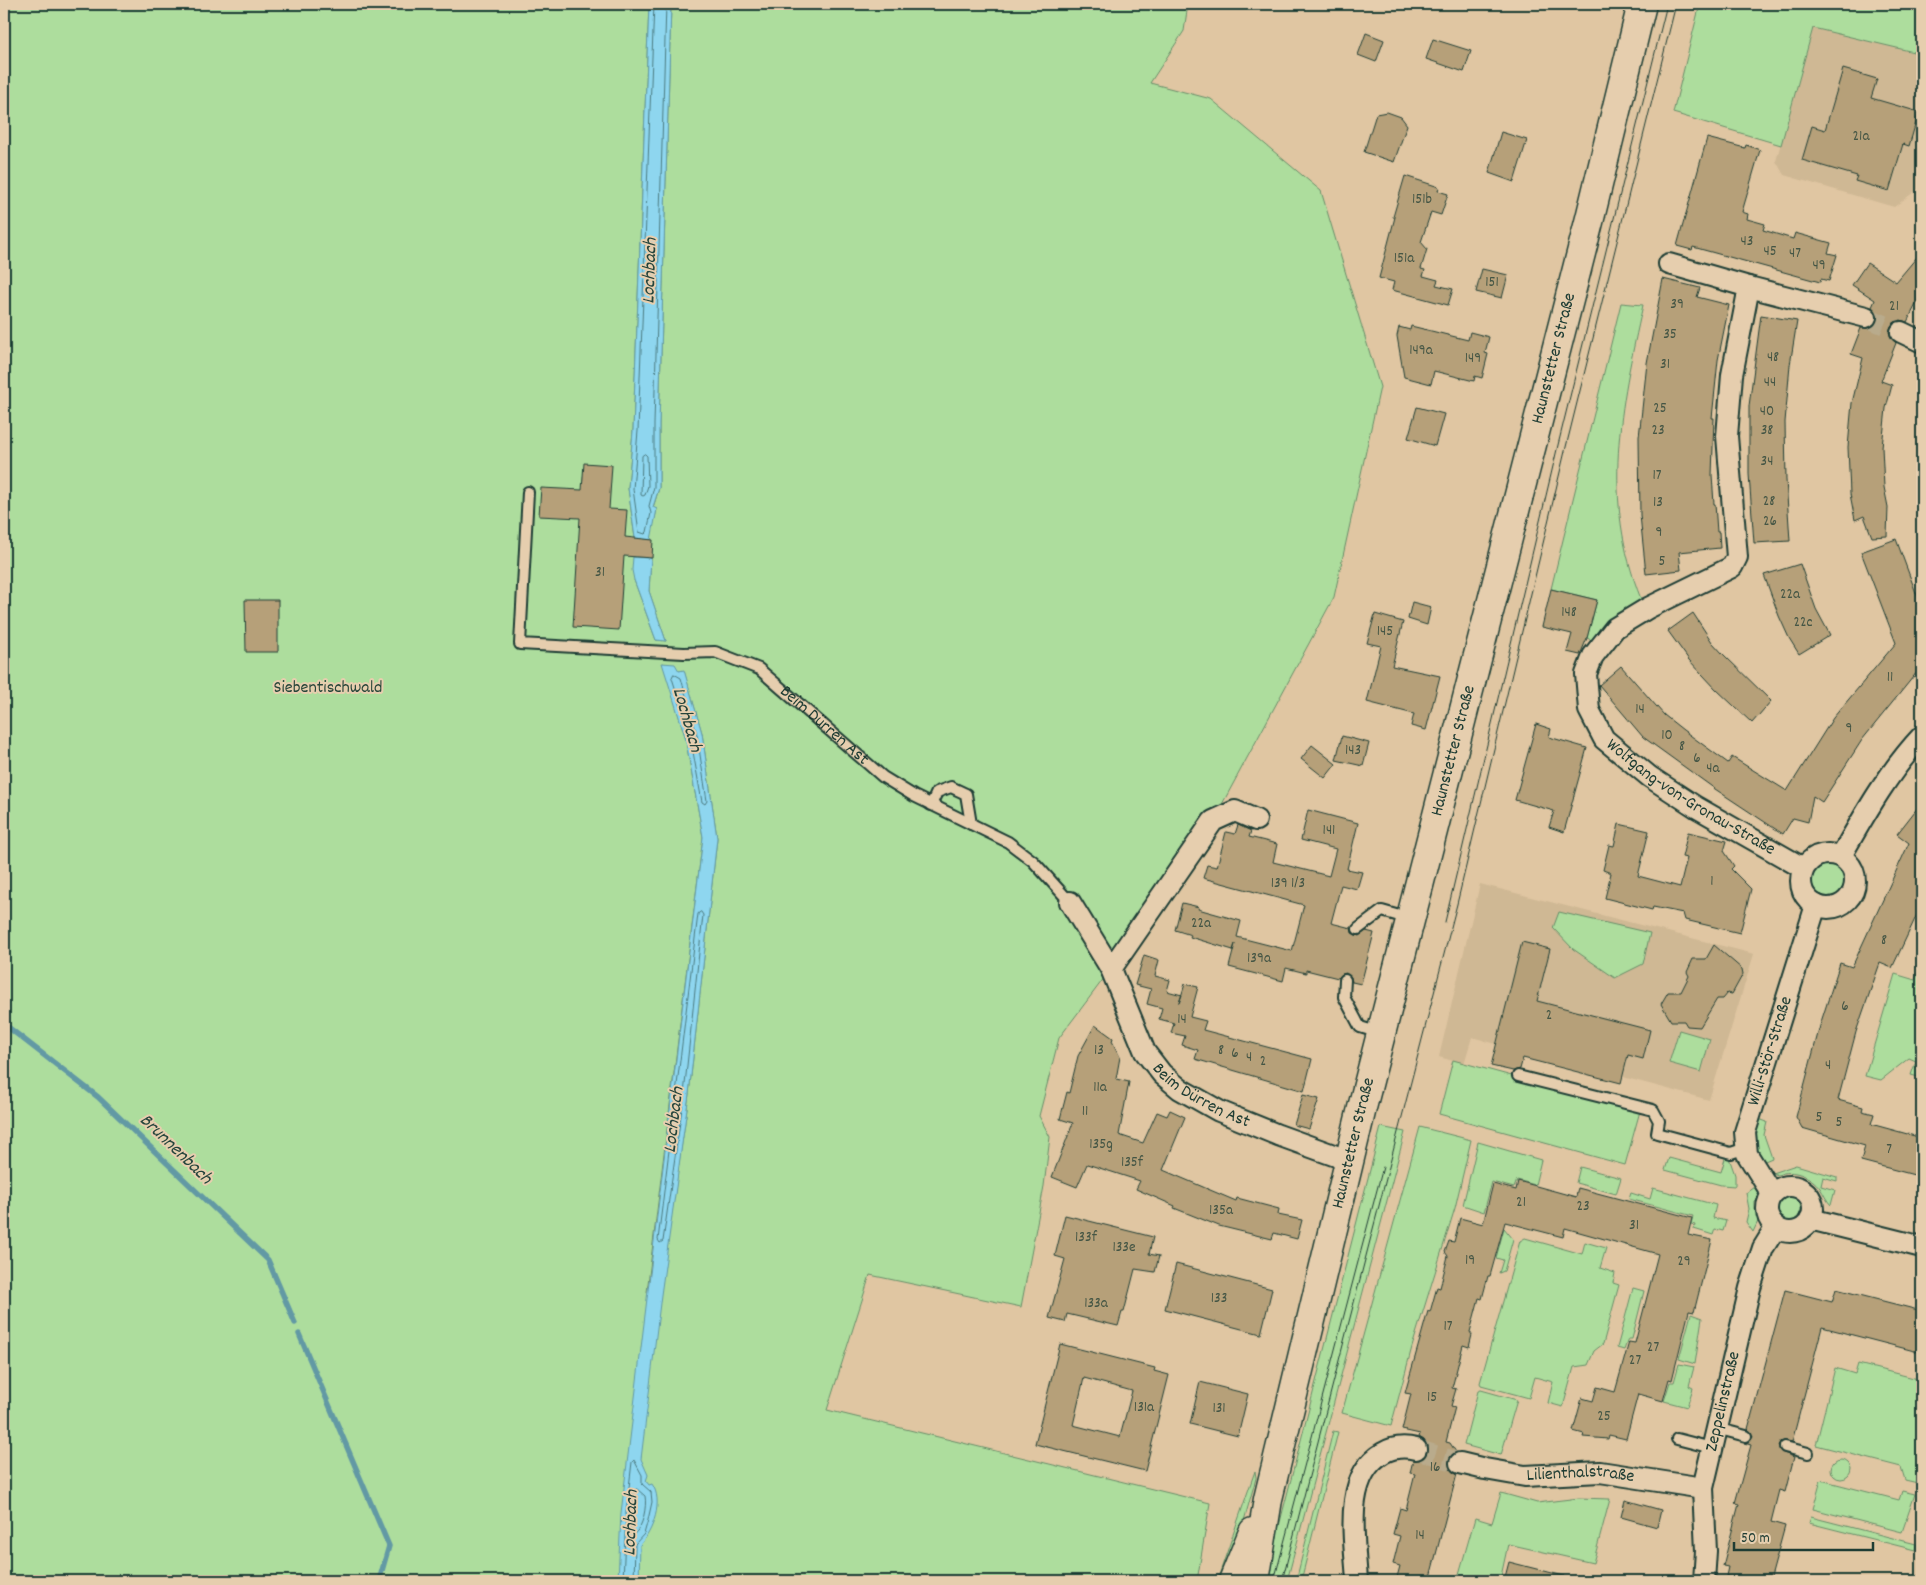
<svg xmlns="http://www.w3.org/2000/svg" width="1926" height="1585" viewBox="0 0 1926 1585" font-family="Dekko,sans-serif">
<rect width="100%" height="100%" fill="#e0c6a2"/>
<filter id="ink" filterUnits="userSpaceOnUse"><feTurbulence type="fractalNoise" baseFrequency=".02" numOctaves="2"/><feDisplacementMap in="SourceGraphic" scale="10" xChannelSelector="R" yChannelSelector="G"/><feConvolveMatrix kernelMatrix="1 2 1 2 8 2 1 2 1" color-interpolation-filters="sRGB"/></filter>
<g filter="url(#ink)">
<path fill="#cfb894" d="M1813 28 1922 54V186L1894 207 1784 175 1776 161Z
M1480 884 1754 954 1709 1100 1623 1077 1621 1083 1523 1058 1519 1073 1491 1066 1496 1044 1472 1037 1464 1064 1439 1057Z"/>
<path fill="#addd9d" stroke="#668d68" fill-rule="evenodd" d="M4 4H649L633 431 628 488 635 538 650 540 657 509 653 508 659 488V424L671 4H1188L1184 31 1150 83 1211 99 1321 191 1380 387 1334 597 1213 821 1111 969 1059 1038 1039 1116 1050 1137 1044 1186 1021 1307 870 1275 827 1410 1210 1503 1197 1581H4ZM651 558 649 591 666 641 656 640 634 580ZM663 663 679 671H684L702 733 717 838 689 1094 660 1295 647 1292 703 837 685 736Z
M1700 4H1922V54L1813 28 1781 145 1673 113Z
M1621 303 1643 305C1620 408 1601 498 1641 599L1618 617 1593 641 1587 638 1597 600 1551 589Z
M1809 881a19 19 0 1 1 38 0a19 19 0 1 1-38 0Z
M1559 912 1650 933 1643 964 1615 978 1573 949 1553 928Z
M1922 964V1078L1911 1075 1916 1061 1909 1058 1881 1080 1865 1076 1895 974 1915 980Z
M1679 1030 1710 1039 1701 1072 1669 1063Z
M1453 1060 1640 1111 1625 1165 1439 1114Z
M1759 1119 1767 1122 1764 1135 1772 1158 1760 1163C1753 1145 1753 1138 1759 1119Z
M1381 1127 1405 1132 1287 1581H1265Z
M1420 1127 1471 1140 1455 1208 1412 1347 1391 1426 1342 1413Z
M1478 1142 1541 1160 1535 1185 1517 1180 1514 1188 1492 1182 1484 1212 1463 1205Z
M1727 1152 1735 1175V1186L1721 1185 1665 1170 1669 1158 1721 1172Z
M1796 1165 1837 1177V1181L1823 1177 1821 1186 1835 1190 1831 1205C1826 1200 1824 1194 1820 1188 1811 1176 1792 1168 1778 1175L1772 1173Z
M1580 1167 1621 1178 1616 1194 1576 1183Z
M1754 1187 1760 1196 1755 1202V1210L1760 1217 1753 1232 1746 1222 1749 1209 1746 1193Z
M1653 1188 1716 1205 1713 1218 1726 1221 1723 1231 1715 1229 1713 1235 1694 1229 1695 1225 1691 1224 1693 1216 1629 1199 1631 1193 1650 1199Z
M1777 1209a12 12 0 1 1 24 0a12 12 0 1 1-24 0Z
M1504 1228 1513 1239 1504 1271 1499 1273 1503 1260 1496 1258Z
M1525 1238 1582 1254 1585 1242 1606 1248 1600 1268 1615 1273 1613 1283 1619 1285 1603 1344 1594 1351 1588 1365 1574 1367 1563 1407 1548 1403 1553 1382 1535 1377 1529 1398 1481 1385 1480 1383 1520 1241Z
M1633 1288 1644 1291 1632 1339H1628L1624 1350 1617 1348Z
M1691 1314 1702 1318 1695 1364 1679 1359Z
M1679 1364 1694 1367 1689 1386 1693 1388 1687 1407 1664 1401 1670 1382H1674Z
M1858 1364 1922 1380V1484L1905 1480 1901 1467 1816 1445 1835 1368 1855 1374Z
M1481 1390 1517 1400 1501 1455 1464 1445 1478 1391Z
M1333 1431 1338 1432 1301 1581H1296Z
M1831 1469a10 10 0 1 1 20 0a10 10 0 1 1-20 0Z
M1255 1471 1256 1478 1237 1546 1224 1581H1217Z
M1821 1480 1899 1500 1902 1491 1915 1494 1902 1532 1813 1509Z
M1501 1493 1537 1503 1579 1498 1610 1499 1593 1563 1508 1544 1500 1581H1457L1475 1518 1492 1523Z
M1811 1517 1916 1544 1915 1550 1809 1523Z"/>
<path fill="#8ed6ef" stroke="#6299a4" d="M649 4H671L659 424V488L653 507 657 509 651 540 635 538 628 488 633 431Z
M633 557 651 558 649 591 666 641 656 640 634 580 632 570Z
M662 663 675 664 679 671 684 670 702 733 717 838 689 1094 661 1295 641 1459 648 1475 646 1481 649 1485 652 1484C664 1501 653 1531 640 1545L639 1581H618L621 1513 703 837 685 736Z"/>
<g fill="none" stroke-linecap="round" stroke-linejoin="round">
<path stroke="#4b7a7f" stroke-width="1" d="M654 4 638 431 633 489 639 532 645 534 647 532 651 513 649 506 654 487V424L666 4
M645 454 647 456 648 486 645 495 643 496 641 495 642 456Z
M674 674 681 678 697 735 707 801 705 804 702 802 690 735 672 678Z
M701 912 703 915 684 1094 663 1241 660 1243 658 1240 698 914Z
M637 1489 645 1496C647 1506 643 1528 634 1534L631 1532 634 1491Z
M623 1581 626 1513 632 1462 634 1460 642 1475V1484L651 1492 652 1502 648 1520 644 1534 635 1544 634 1581"/>
<path stroke="#6299a4" stroke-width="5.5" d="M4 1024 98 1097 268 1260 295 1323
M299 1334 389 1546 379 1581"/>
</g>
<path fill="#b6a079" stroke="#1f3d34" fill-rule="evenodd" d="M1366 33 1384 40 1376 62 1358 55Z
M1433 39 1471 51 1464 72 1426 59Z
M1843 69 1877 79 1871 98 1919 112 1909 146 1903 144 1889 191 1855 181 1857 176 1802 160 1812 126 1825 130Z
M1387 112 1401 117 1407 125 1394 162 1364 152 1376 114Z
M1501 132 1527 140 1514 182 1489 173Z
M1707 138 1745 148 1746 145 1760 150 1742 212 1748 214 1747 219 1765 224 1763 230 1793 239 1795 233 1831 243 1828 253 1837 255 1829 281 1821 279 1820 282 1693 247 1692 250 1677 246Z
M1405 176 1439 187 1438 191 1448 194 1441 215 1431 212 1421 242 1427 249 1421 269 1425 270 1423 276 1438 280 1436 285 1453 289 1448 305 1392 290 1394 282 1379 278 1395 217H1393Z
M1922 251V293L1907 322 1901 320 1895 322 1891 326 1889 332 1891 338 1896 343 1881 381 1892 385 1886 408 1882 447 1884 487 1888 507 1887 536 1872 537 1864 516 1855 520 1850 494 1848 447 1852 403 1863 358 1851 354 1861 328H1869L1874 326 1877 320 1878 314 1872 307 1875 300 1852 285 1867 263 1896 282Z
M1482 269 1508 275 1502 298 1476 292Z
M1663 279 1700 288 1697 297 1729 305 1718 360 1712 418H1714L1712 475 1714 504H1715L1717 532H1719L1720 548 1679 552 1681 570 1646 574 1640 515 1639 437 1647 363Z
M1761 315 1797 321 1790 365 1785 422 1786 480 1790 541 1754 543 1749 474V406Z
M1411 326 1468 340 1470 332 1489 337 1485 353 1488 354 1482 378 1475 376 1474 381 1434 371 1431 384 1404 377 1397 336 1399 327 1410 330Z
M1417 407 1444 414 1435 446 1408 438Z
M584 463 612 465 609 509 627 510 625 537 653 540 652 558 624 556 619 630 573 627 580 518 539 516 541 488 582 490Z
M1896 539 1922 609V666L1862 740 1822 802 1813 796 1808 822 1793 818 1783 834 1715 789 1643 737 1599 685 1621 666 1664 715 1683 730 1728 763 1732 757 1787 791 1833 718 1896 643 1861 552Z
M1800 564 1816 609 1830 635 1799 654 1789 638 1779 616 1764 575Z
M1551 589 1597 600 1587 638 1580 655 1567 652 1572 634 1542 627Z
M245 600H278V652H246Z
M1412 602 1431 607 1427 625 1408 619Z
M1693 613 1712 642 1723 654 1771 701 1752 723 1716 689 1689 660 1668 631Z
M1375 614 1403 622 1392 666 1440 676 1426 730 1411 726 1414 714 1367 702 1381 646 1367 643Z
M1536 724 1551 729 1549 737 1587 748 1564 832 1549 827 1554 811 1515 800Z
M1342 736 1369 743 1363 766 1336 760Z
M1312 745 1336 764 1325 778 1301 759Z
M1922 802V904L1892 968 1880 963 1856 1032 1838 1100 1863 1107 1862 1111 1874 1114 1871 1124 1922 1138V1177L1861 1161 1865 1146 1802 1128 1796 1117 1821 1022 1840 963 1852 967 1909 843 1897 834Z
M1308 810 1358 823 1347 869 1362 872 1357 889 1341 885 1331 923 1351 928 1352 933 1356 935 1359 936 1366 931 1374 933 1361 984 1352 982 1351 977 1346 973 1342 974 1338 978 1306 970V973L1286 968 1283 981 1229 967 1235 944 1233 950 1190 937 1191 935 1175 930 1182 903 1199 907 1198 909 1241 921 1237 937 1292 951 1304 905 1203 878 1207 865 1217 867 1226 832 1235 834 1238 825 1251 831 1249 837 1277 844 1273 862 1329 876 1336 849 1301 840Z
M1619 824 1649 831 1638 876 1680 887 1687 858 1682 857 1688 832 1727 841 1724 851 1734 866 1731 869 1751 889 1740 933 1685 920 1683 913 1653 907 1652 910 1605 898 1611 873 1603 870 1609 845 1614 846Z
M1522 942 1550 949 1537 1001 1650 1030 1643 1059 1628 1055 1621 1083 1523 1058 1520 1069 1513 1071 1491 1066Z
M1714 945 1742 969 1743 974 1732 994 1727 993 1722 999H1717L1700 1027 1687 1026 1684 1021H1671L1661 1004 1668 992H1681L1689 976 1687 972 1693 959H1706Z
M1144 955 1159 960 1155 976 1170 980 1167 991 1182 995 1179 1003 1185 984 1198 987 1190 1017 1206 1021 1203 1030 1312 1059 1304 1091 1195 1059 1198 1050 1182 1045 1185 1036 1171 1033 1174 1023 1159 1019 1162 1008 1147 1004 1151 989 1135 985Z
M1095 1025 1113 1038 1112 1041 1120 1057 1116 1079 1129 1082 1119 1135 1143 1143 1157 1112 1167 1116 1170 1110 1185 1117 1163 1170 1236 1201 1237 1198 1279 1209 1278 1215 1302 1220 1297 1239 1274 1233 1272 1239 1219 1226 1174 1208 1175 1206 1136 1189 1140 1181 1087 1164 1077 1187 1052 1177 1073 1123 1060 1119 1067 1092 1069 1093 1078 1056Z
M1303 1095 1319 1099 1309 1129 1294 1125Z
M1518 1181 1576 1197 1578 1188 1692 1218 1688 1235 1712 1240 1694 1312 1689 1311 1672 1380 1669 1379 1663 1401 1638 1394 1626 1439 1609 1435 1608 1439 1583 1437 1584 1434 1573 1431 1582 1398 1593 1401 1597 1387 1615 1392 1629 1342 1635 1343 1658 1254 1565 1228 1563 1237 1505 1222 1490 1276H1488L1482 1299 1479 1298 1470 1332 1472 1335 1469 1347 1463 1345 1452 1388 1456 1389 1451 1406 1455 1407 1446 1442 1450 1443 1456 1452 1449 1460V1466L1452 1471 1457 1474 1429 1581H1396L1400 1566 1393 1564 1400 1536 1393 1534 1400 1508 1406 1510 1415 1474 1410 1473 1413 1460H1420L1425 1457 1428 1451 1427 1445 1424 1440 1419 1437 1420 1434 1402 1430 1411 1394 1405 1393 1428 1311 1430 1312 1437 1287 1440 1288 1448 1256 1445 1252 1449 1241 1454 1242 1460 1218 1483 1224 1493 1184 1516 1190Z
M1065 1215 1153 1237 1149 1254 1159 1256 1155 1272 1135 1269 1124 1312H1122L1118 1326 1067 1314 1065 1322 1049 1318 1065 1259 1055 1256Z
M1176 1264 1272 1289 1261 1334 1165 1309Z
M1836 1289 1922 1311V1353L1822 1327 1792 1442 1783 1441 1778 1446 1781 1452 1794 1457 1785 1492 1779 1490 1771 1522 1785 1526 1770 1581H1730L1731 1577 1726 1576 1728 1567 1723 1566 1739 1504 1735 1503 1751 1445 1744 1443 1750 1441 1753 1437 1751 1432 1748 1429 1785 1290 1832 1302Z
M1060 1344 1155 1368 1154 1371 1169 1375 1145 1471 1035 1444ZM1084 1378 1132 1391 1120 1437 1073 1425Z
M1200 1382 1248 1394 1238 1436 1190 1424Z
M1625 1500 1661 1510 1657 1527 1621 1517Z
M1509 1562 1564 1576V1581H1504Z"/>
<g fill="none" stroke-linecap="round" stroke-linejoin="round">
<path stroke="#b9ab8c" stroke-width="20" stroke-dasharray="20 10" stroke-linecap="butt" d="M1866 317 1901 332
M1416 1449 1460 1463"/>
<defs>
<g id="lane">
<path id="s1" d="M528 492 520 644 684 653 715 652 759 669 883 777 914 796 1008 842 1033 861 1070 902"/>
<path d="M931 805 937 792 951 787 966 794 971 824"/>
<path d="M1358 929 1382 911 1410 919"/>
<path d="M1345 980 1344 997 1360 1027 1380 1033"/>
<path d="M1518 1076 1653 1110 1659 1121 1657 1133 1731 1153 1746 1148"/>
<path d="M1716 1428 1746 1436"/>
<path d="M1677 1439 1712 1448"/>
<path d="M1785 1447 1808 1453"/>
</g>
<g id="street">
<path d="M1669 264 1749 287 1866 317"/>
<path id="s2" d="M1749 287 1732 375 1727 436 1737 557 1732 567 1648 608 1615 628 1593 656 1586 674 1589 710 1604 739 1650 777 1696 807 1803 868"/>
<path d="M1901 332 1922 342"/>
<circle cx="1828" cy="881" r="27"/>
<path d="M1841 856C1865 814 1889 771 1922 736"/>
<path id="s3" d="M1070 902 1111 969 1145 1052 1162 1074 1180 1089 1219 1111 1278 1135 1350 1161"/>
<path d="M1111 969 1213 821 1235 811 1256 820"/>
<circle cx="1790" cy="1209" r="23"/>
<path id="s4" d="M1772 1194 1747 1154 1745 1132 1816 905"/>
<path d="M1810 1219 1922 1247"/>
<path id="s5" d="M1460 1463 1485 1469 1525 1476 1600 1472 1703 1488"/>
<path d="M1357 1581C1355 1542 1342 1476 1383 1453 1393 1447 1404 1446 1416 1449"/>
<path id="s6" d="M1704 1581 1706 1551 1703 1488 1750 1288 1763 1248 1776 1227"/>
</g>
<g id="secondary">
<path d="M1233 1581 1253 1532"/>
<path id="s7" d="M1255 1581 1268 1499 1362 1108 1590 218 1642 4"/>
</g>
</defs>
<use href="#lane" stroke="#1f3d34" stroke-width="14"/>
<use href="#street" stroke="#1f3d34" stroke-width="24"/>
<use href="#secondary" stroke="#1f3d34" stroke-width="31"/>
<use href="#lane" stroke="#e6ceae" stroke-width="10"/>
<use href="#street" stroke="#e6ceae" stroke-width="20"/>
<use href="#secondary" stroke="#e6ceae" stroke-width="28"/>
<path stroke="#1f3d34" stroke-width="1" d="M1445 922 1558 445 1667 4
M1274 1581 1383 1167
M1282 1581 1457 904 1566 447 1676 4"/>
</g>
</g>
<g text-anchor="middle" dominant-baseline="central" stroke-width="4" stroke-linejoin="round" paint-order="stroke">
<g font-size="15" fill="#455645">
<text x="1861" y="137">21a</text>
<text x="1422" y="200">151b</text>
<text x="1747" y="242">43</text>
<text x="1770" y="252">45</text>
<text x="1795" y="254">47</text>
<text x="1404" y="259">151a</text>
<text x="1819" y="266">49</text>
<text x="1492" y="283">151</text>
<text x="1677" y="305">39</text>
<text x="1894" y="307">21</text>
<text x="1670" y="335">35</text>
<text x="1421" y="351">149a</text>
<text x="1773" y="358">48</text>
<text x="1473" y="359">149</text>
<text x="1665" y="365">31</text>
<text x="1770" y="383">44</text>
<text x="1660" y="409">25</text>
<text x="1767" y="412">40</text>
<text x="1658" y="431">23</text>
<text x="1767" y="431">38</text>
<text x="1767" y="462">34</text>
<text x="1657" y="476">17</text>
<text x="1769" y="502">28</text>
<text x="1658" y="503">13</text>
<text x="1770" y="522">26</text>
<text x="1659" y="533">9</text>
<text x="1662" y="562">5</text>
<text x="600" y="573">31</text>
<text x="1790" y="595">22a</text>
<text x="1569" y="613">148</text>
<text x="1803" y="623">22c</text>
<text x="1385" y="632">145</text>
<text x="1890" y="678">11</text>
<text x="1640" y="710">14</text>
<text x="1849" y="729">9</text>
<text x="1667" y="736">10</text>
<text x="1682" y="747">8</text>
<text x="1353" y="751">143</text>
<text x="1697" y="759">6</text>
<text x="1713" y="769">4a</text>
<text x="1329" y="831">141</text>
<text x="1712" y="882">1</text>
<text x="1288" y="884">139 1/3</text>
<text x="1201" y="924">22a</text>
<text x="1884" y="941">8</text>
<text x="1259" y="959">139a</text>
<text x="1845" y="1007">6</text>
<text x="1549" y="1016">2</text>
<text x="1182" y="1020">14</text>
<text x="1099" y="1051">13</text>
<text x="1221" y="1051">8</text>
<text x="1235" y="1054">6</text>
<text x="1249" y="1058">4</text>
<text x="1263" y="1062">2</text>
<text x="1828" y="1066">4</text>
<text x="1100" y="1088">11a</text>
<text x="1085" y="1112">11</text>
<text x="1819" y="1118">5</text>
<text x="1839" y="1123">5</text>
<text x="1101" y="1145">135g</text>
<text x="1889" y="1150">7</text>
<text x="1132" y="1163">135f</text>
<text x="1521" y="1203">21</text>
<text x="1583" y="1207">23</text>
<text x="1221" y="1211">135a</text>
<text x="1634" y="1226">31</text>
<text x="1086" y="1238">133f</text>
<text x="1124" y="1248">133e</text>
<text x="1470" y="1261">19</text>
<text x="1684" y="1262">29</text>
<text x="1219" y="1299">133</text>
<text x="1096" y="1304">133a</text>
<text x="1448" y="1327">17</text>
<text x="1653" y="1348">27</text>
<text x="1635" y="1361">27</text>
<text x="1432" y="1398">15</text>
<text x="1144" y="1408">131a</text>
<text x="1219" y="1409">131</text>
<text x="1604" y="1417">25</text>
<text x="1435" y="1468">16</text>
<text x="1420" y="1536">14</text>
</g>
<g font-size="18" fill="#1f3d34" stroke="#e6ceae">
<text stroke="none"><textPath href="#s7" startOffset="1259">Haunstetter Straße</textPath></text>
<text stroke="none"><textPath href="#s1" startOffset="481">Beim Dürren Ast</textPath></text>
<text stroke="none"><textPath href="#s7" startOffset="854">Haunstetter Straße</textPath></text>
<text stroke="none"><textPath href="#s2" startOffset="644">Wolfgang-von-Gronau-Straße</textPath></text>
<text stroke="none"><textPath href="#s4" startOffset="154">Willi-Stör-Straße</textPath></text>
<text stroke="none"><textPath href="#s3" startOffset="241">Beim Dürren Ast</textPath></text>
<text stroke="none"><textPath href="#s7" startOffset="449">Haunstetter Straße</textPath></text>
<text stroke="none"><textPath href="#s6" startOffset="182">Zeppelinstraße</textPath></text>
<text stroke="none"><textPath href="#s5" startOffset="122">Lilienthalstraße</textPath></text>
</g>
<g font-size="18" fill="#264539" stroke="#e6ceae">
<text x="328" y="688">Siebentischwald</text>
</g>
<g font-size="19" font-style="italic" fill="#25453d" stroke="#e6ceae">
<text transform="translate(651 271) rotate(-88)">Lochbach</text>
<text transform="translate(686 720) rotate(74)">Lochbach</text>
<text transform="translate(675 1120) rotate(-83)">Lochbach</text>
<text transform="translate(175 1150) rotate(44)">Brunnenbach</text>
<text transform="translate(632 1523) rotate(-88)">Lochbach</text>
</g>
</g>
<rect width="1926" height="1585" fill="none" stroke="#e6ceae" stroke-width="20"/>
<rect x="10" y="10" width="1906" height="1565" fill="none" stroke="#1f3d34" stroke-width="2" filter="url(#ink)"/>
<path d="M1734 1542v8h139v-8" fill="none" stroke="#1f3d34" stroke-width="2.5"/>
<text x="1741" y="1542" font-size="15" fill="#1f3d34" stroke="#e6ceae" stroke-width="4" paint-order="stroke">50 m</text>
</svg>
